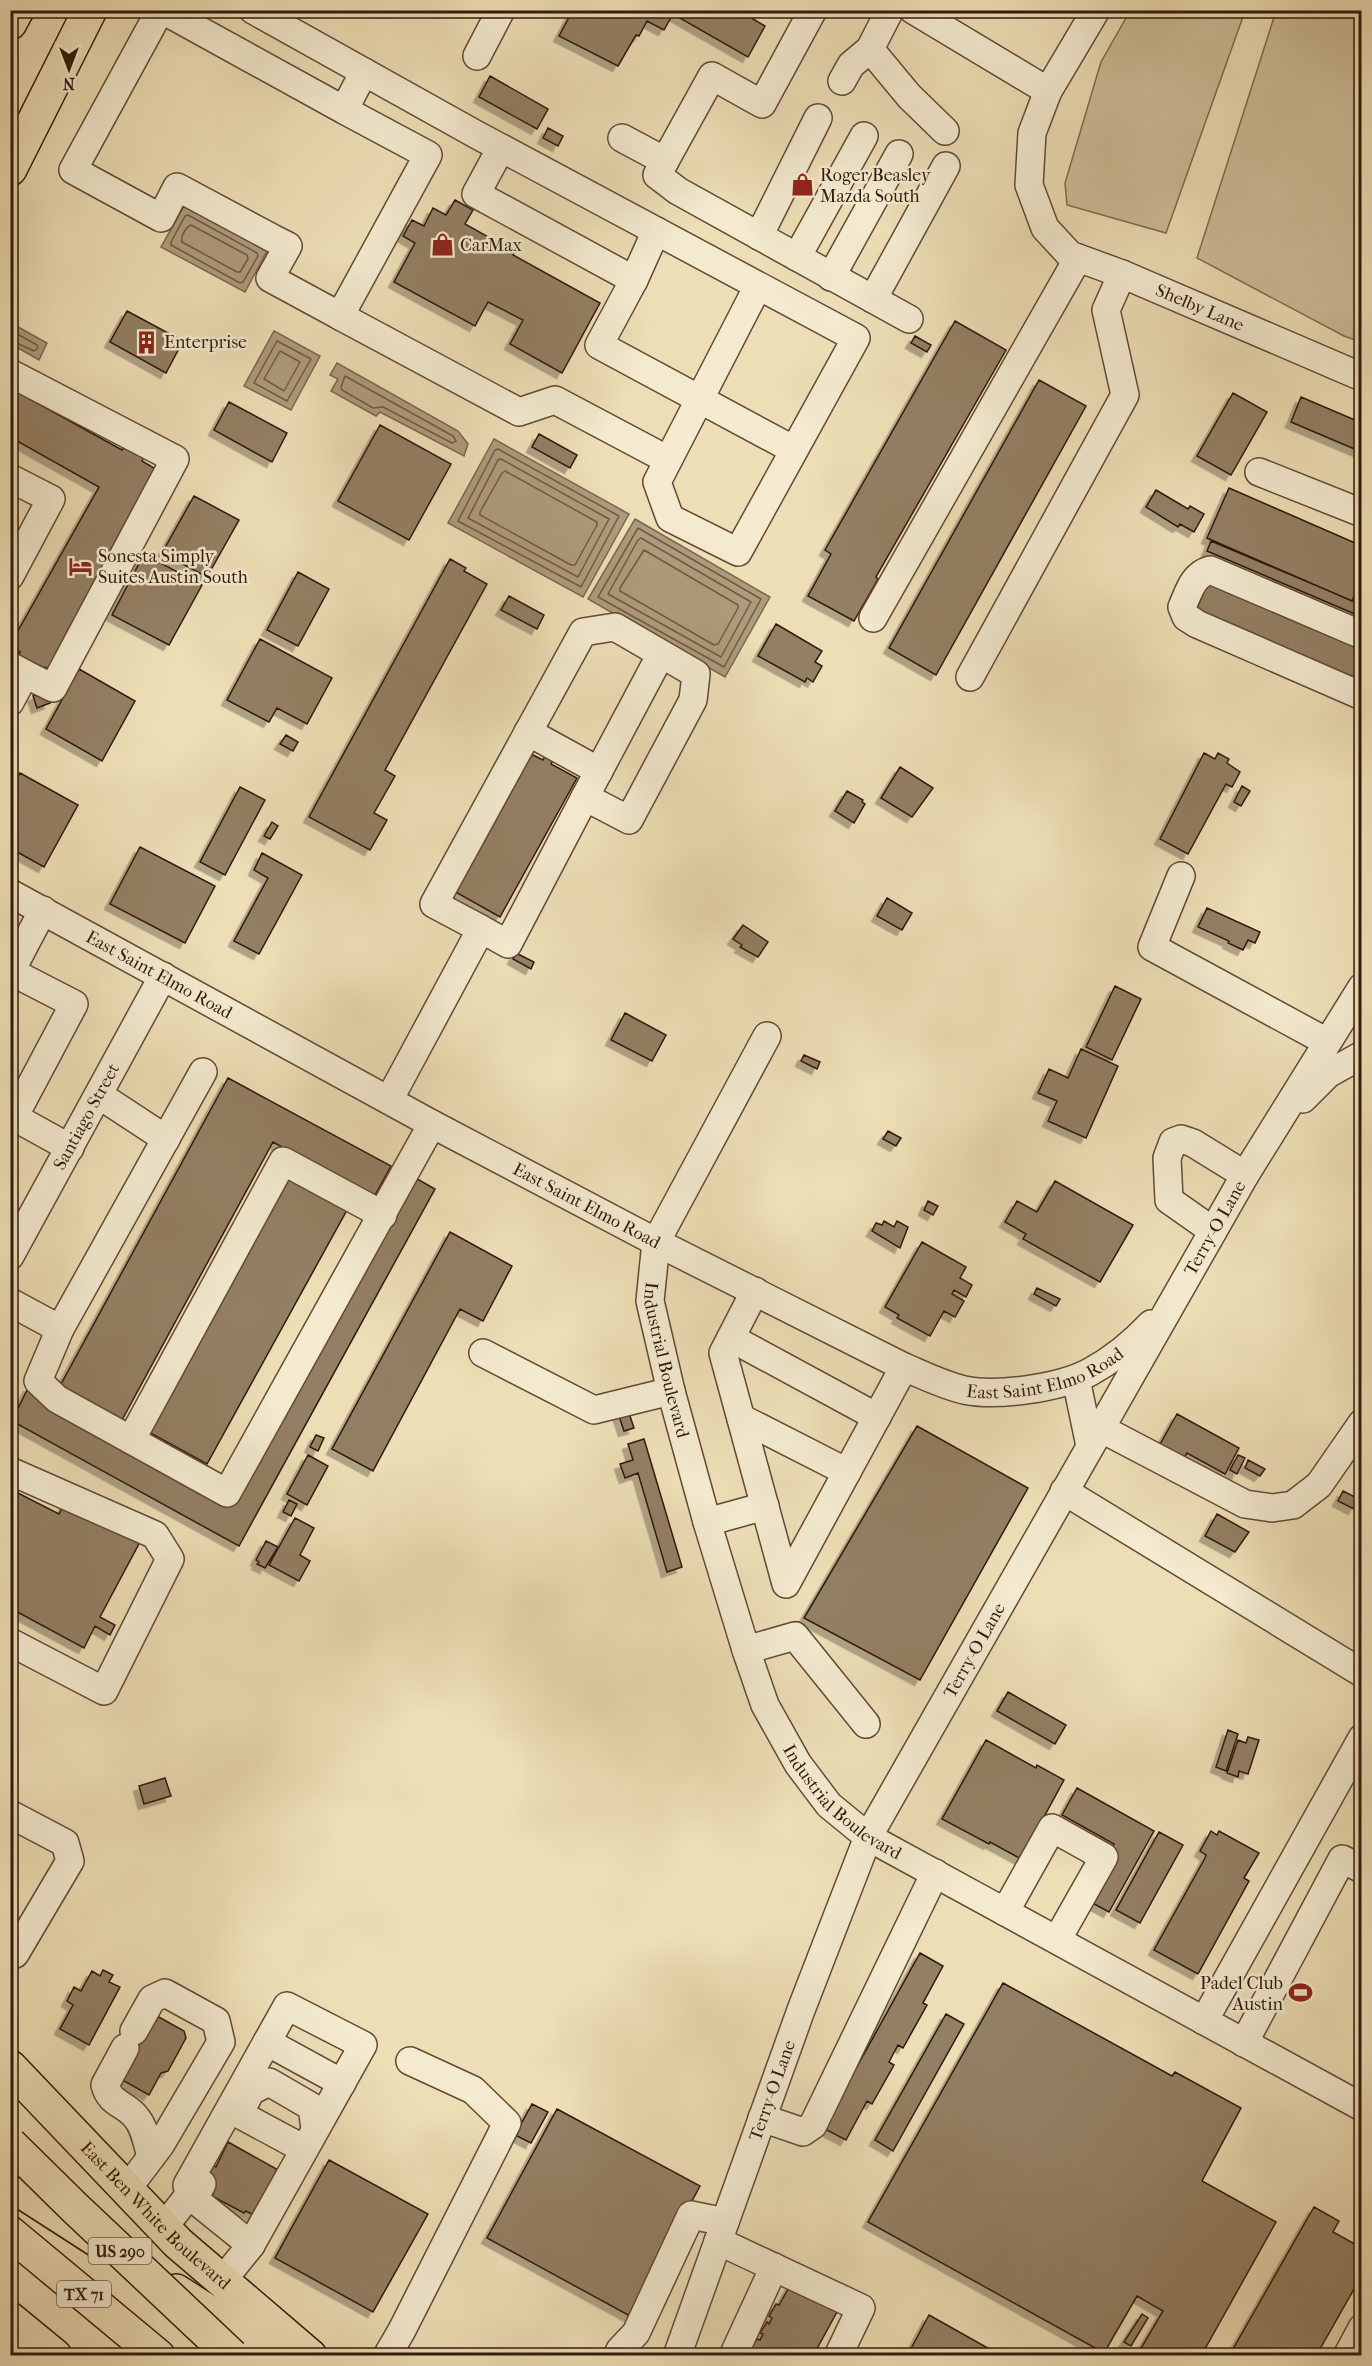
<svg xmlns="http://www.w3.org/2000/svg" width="1372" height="2366" viewBox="0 0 1372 2366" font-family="'IM FELL French Canon',serif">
<defs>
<filter id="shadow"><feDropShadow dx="-5.5" dy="5.5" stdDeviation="0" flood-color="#0004"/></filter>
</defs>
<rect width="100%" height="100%" fill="#eddeb5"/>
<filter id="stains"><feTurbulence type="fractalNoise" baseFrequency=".00333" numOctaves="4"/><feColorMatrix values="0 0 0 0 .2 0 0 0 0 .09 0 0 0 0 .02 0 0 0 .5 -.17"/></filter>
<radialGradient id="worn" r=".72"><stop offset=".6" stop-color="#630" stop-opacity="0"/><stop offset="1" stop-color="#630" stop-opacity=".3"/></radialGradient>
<path fill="#cdbd98" stroke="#7f6b52" stroke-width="1.5" d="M1130 11H1245L1166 233 1067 205 1065 183 1101 62Z
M1276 11H1361V342L1344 336 1197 258Z"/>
<path fill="#ad9b7b" stroke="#7b674e" stroke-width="1.5" d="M184 206 267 251 245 292 161 247Z
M11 323 47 343 39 360 11 344Z
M274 331 320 356 291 410 244 386Z
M337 363 458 431 468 444 464 456 380 412 376 416 331 391 338 379 330 375Z
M494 439 629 514 583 597 448 523Z
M635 519 770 597 725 677 588 599Z"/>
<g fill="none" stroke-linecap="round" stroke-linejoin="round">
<path stroke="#6f5a43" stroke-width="1.5" d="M188 215 257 253 258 256 243 282 240 283 171 245V242L185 216Z
M191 225 247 255 248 259 240 272H237L182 242C180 237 186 227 191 225Z
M10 330 37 345 38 348 34 351 10 340
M277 341 311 359 287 401 254 383Z
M280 351 300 362 284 391 264 379Z
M345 376 453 436 456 441 452 443 383 407 373 408 342 390 341 387Z
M498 449 619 516 581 587 458 521 495 450Z
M501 459 609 519 578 577 468 518 498 460Z
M505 471 597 522V525L575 565H571L480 515V512L502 473Z
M638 528 761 599 724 667 598 597Z
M641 538 751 602 721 657 608 594 638 540Z
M644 550 738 605V608L718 644 714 645 620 591V588Z"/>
</g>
<path fill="#937f63" stroke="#31190b" stroke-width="1.5" filter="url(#shadow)" d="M573 10H738L765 26 748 57 673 14 664 30 647 21 639 36 636 35 618 66 559 36Z
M490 76 548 109 537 129 479 97Z
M548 128 563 136 558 146 543 138Z
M455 200 473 210 465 224 515 252 513 255 600 303 562 373 510 344 523 320 488 302 475 326 394 282 415 243 403 236 412 220 424 226 433 208 446 215Z
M127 311 183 341 166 373 110 342Z
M955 321 1006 350 876 577 878 579 854 621 808 596 831 554 825 550Z
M915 336 931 345 927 352 911 343Z
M1039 380 1086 406 936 675 889 648Z
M10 388 122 450 127 443 146 454 142 461 159 471 48 669 45 667 41 674 16 660 20 652 10 645 99 487 10 437Z
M1233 393 1267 412 1231 475 1197 456Z
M1301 397 1362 423V444L1359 451 1291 422Z
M229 402 287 433 272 462 214 430Z
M380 425 451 464 409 540 338 501Z
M539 434 577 455 570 468 532 447Z
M1229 488 1362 546V580L1352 601 1207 538Z
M1156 490 1188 509 1190 506 1204 514 1194 532 1180 524 1178 527 1146 507Z
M194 496 239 520 207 577 162 553Z
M1211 541 1362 605V617L1207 551Z
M144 554 202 585 169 645 112 615Z
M450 559 466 568 464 571 487 584 385 770 395 776 374 813 387 820 370 850 309 817Z
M298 572 329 589 298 646 267 630Z
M1209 581 1362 647V686L1194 614Z
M509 596 544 615 537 629 501 610Z
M776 624 822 651 815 662 822 666 813 682 807 678 805 682 758 656Z
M260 639 332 678 307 724 277 708 269 722 227 700Z
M79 669 135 701 102 761 46 729Z
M45 691 50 703 37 708 33 696Z
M286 735 298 742 293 751 280 744Z
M529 753 543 760 546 754 554 759 551 764 577 778 500 917 452 890Z
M1204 753 1215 759 1218 753 1229 759 1227 763 1240 772 1232 787 1226 784 1188 854 1160 839Z
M900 767 933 788 912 817 881 798Z
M20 773 78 805 44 867 10 848V789Z
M1242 786 1250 791 1241 806 1234 802Z
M240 787 265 800 225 875 200 862Z
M847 791 863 800 862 802 865 804 854 823 835 811Z
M272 822 278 826 270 839 264 836Z
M140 847 215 886 185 943 110 904Z
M262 853 302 875 259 954 234 941 268 878 254 870Z
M887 898 912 913 902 930 877 916Z
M1207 908 1260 932 1255 943 1248 940 1243 950 1228 943 1229 941 1198 927Z
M743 925 768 942 758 957 740 947 742 945 733 939Z
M516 953 534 962 531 969 513 959Z
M1115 986 1141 999 1112 1060 1086 1047Z
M625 1013 666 1035 652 1061 611 1040Z
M1081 1049 1118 1066 1086 1138 1048 1121 1057 1101 1038 1093 1049 1069 1068 1078Z
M804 1055 820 1062 817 1069 801 1061Z
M228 1078 391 1166 374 1197 273 1142 122 1420 60 1386Z
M888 1131 901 1138 896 1146 883 1139Z
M285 1176 347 1210 207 1464 145 1430Z
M412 1176 435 1189 239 1546 12 1421 29 1386 233 1502Z
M1055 1181 1133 1225 1100 1282 1023 1239 1026 1234 1005 1222 1017 1201 1037 1212Z
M928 1201 938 1206 933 1215 924 1210Z
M884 1221 894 1227 897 1221 908 1227 900 1248 872 1231 876 1223 882 1225Z
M450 1232 512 1266 483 1321 460 1309 373 1471 332 1449Z
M922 1242 966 1267 960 1278 972 1285 966 1297 954 1290 952 1294 964 1301 955 1317 944 1311 930 1336 897 1318 899 1315 885 1307Z
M1037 1288 1060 1299 1056 1306 1034 1294Z
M628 1410 634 1428 624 1431 618 1413Z
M1177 1414 1239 1448 1225 1474 1187 1453 1182 1461 1158 1448Z
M917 1426 1028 1488 920 1680 804 1618Z
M316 1435 324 1438 318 1451 310 1447Z
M644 1439 682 1567 667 1572 638 1473 625 1478 620 1464 633 1460 628 1444Z
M308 1455 328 1466 307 1505 287 1494Z
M1238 1455 1245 1458 1237 1474 1230 1470Z
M1248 1460 1265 1469 1260 1476 1245 1468Z
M10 1489 59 1514 67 1500 141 1540 100 1617 115 1625 110 1635 95 1626 84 1648 10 1608Z
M1343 1491 1359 1499 1354 1509 1338 1501Z
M289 1500 297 1504 291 1516 283 1512Z
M1217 1514 1249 1532 1235 1552 1205 1536Z
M295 1518 314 1528 300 1555 310 1561 299 1581 269 1565Z
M266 1541 278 1547 265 1568 257 1564 259 1562 256 1560Z
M1008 1692 1066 1725 1055 1744 997 1711Z
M1228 1730 1238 1734 1226 1771 1216 1767Z
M1248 1737 1259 1740 1248 1774 1239 1771 1238 1777 1227 1773 1238 1740 1246 1743Z
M986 1740 1036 1768 1037 1765 1064 1780 1021 1859 990 1842 989 1844 942 1819Z
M165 1778 171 1796 144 1804 139 1786Z
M1077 1788 1154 1831 1109 1912 1083 1898 1114 1844 1062 1815Z
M1211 1831 1217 1835 1219 1831 1259 1853 1244 1878 1249 1881 1198 1974 1154 1950 1205 1858 1206 1855 1200 1851Z
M1159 1832 1183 1845 1140 1923 1116 1910Z
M920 1953 943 1966 923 2003 927 2005 903 2048 898 2045 889 2062 894 2065 872 2104 867 2101 846 2140 823 2128Z
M103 1970 113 1975 109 1982 120 1987 89 2045 60 2029 73 2005 67 2001 74 1987 81 1991 92 1971 100 1976Z
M1003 1983 1172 2076 1175 2072 1241 2108 1202 2181 1276 2222 1201 2356 1137 2355 1163 2311 1137 2296 1104 2353 868 2222Z
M946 2014 964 2024 893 2151 875 2140Z
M157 2016 184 2031 186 2038 168 2071 161 2073 149 2095 117 2077 151 2019Z
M532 2104 548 2112 531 2143 515 2135Z
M557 2109 700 2186 630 2316 487 2238Z
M228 2142 280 2171 255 2216 246 2211 244 2213 212 2196 213 2194 203 2188 209 2163 216 2167Z
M329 2160 428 2214 373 2312 275 2258Z
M1314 2207 1339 2221 1333 2232 1362 2248V2275L1316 2356H1229Z
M791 2284 838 2310 813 2356H752L754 2353 750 2350 757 2339 760 2340 763 2334 760 2333 767 2322 769 2324 772 2318 769 2316 776 2304 779 2305Z
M1142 2314 1148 2318 1131 2346 1124 2342Z
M929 2315 1002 2356H907Z"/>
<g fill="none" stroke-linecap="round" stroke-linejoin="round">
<defs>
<g id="minor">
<path d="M253 10 477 135 856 338 738 552 670 518 657 482 758 286"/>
<path d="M913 10 1048 91"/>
<path id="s1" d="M1096 10 1048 91 1032 133 1029 185 1045 228 1070 255 1122 274 1362 377"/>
<path d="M870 49 909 96 945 131"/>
<path d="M477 56 501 10"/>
<path d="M842 81 851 65 870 49 890 10"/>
<path d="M344 110 428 155 340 316 270 278 288 246 274 239 177 187 161 218 73 170 157 16 168 13 344 110 364 72"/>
<path d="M622 138 665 161 712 76 762 104 813 10"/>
<path d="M501 148 476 194 634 280 599 345 794 450"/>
<path d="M665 161 657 175 678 191 909 319"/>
<path d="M759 236 818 118"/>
<path d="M797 257 864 136"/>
<path d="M831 277 899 154"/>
<path d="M634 280 656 231"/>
<path d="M873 299 946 166"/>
<path d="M340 316 519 412 555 400 668 460"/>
<path d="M10 373 175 459 53 688 25 674"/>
<path d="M1259 472 1362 513"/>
<path d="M10 478 51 499 10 576"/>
<path d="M873 618 1078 258"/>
<path d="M1362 635 1210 570C1193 575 1189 591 1182 607L1186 617 1197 624 1362 696"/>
<path d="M10 666 25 674 10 702"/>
<path d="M970 677 1125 395 1106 310 1122 274"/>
<path d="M528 732 599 771"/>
<path d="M585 797 661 654"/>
<path d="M1181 876 1152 947 1327 1042"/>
<path id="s2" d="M10 893 432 1124 656 1242 904 1367C923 1375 943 1385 964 1390 997 1397 1060 1388 1090 1372 1112 1360 1134 1342 1151 1324"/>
<path d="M10 971 74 1004 14 1117 10 1116"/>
<path d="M11 971 43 910"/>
<path id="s3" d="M767 1036 656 1242 650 1301 671 1391 707 1522 746 1650 765 1705 798 1764 829 1805 868 1837 1362 2107"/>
<path d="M99 1095 166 1139"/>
<path d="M1303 1099 1328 1074 1362 1055"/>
<path d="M389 1100 481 929 434 904 583 632 615 627 696 674 693 700 629 820 585 797 508 944 481 929"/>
<path d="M14 1117 70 1148"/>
<path d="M1213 1231 1169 1200 1167 1158 1173 1142 1181 1139 1193 1143 1245 1175"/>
<path id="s4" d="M10 1256 163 976"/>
<path d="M755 1291 723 1353 786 1584 904 1367"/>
<path d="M10 1302 60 1329 38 1381 57 1399 227 1493 432 1124"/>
<path d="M60 1329 203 1072"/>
<path d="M731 1338 877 1417"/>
<path d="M483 1353 594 1410 671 1391"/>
<path d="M1076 1379 1090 1446"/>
<path d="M741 1418 847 1472"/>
<path d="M1100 1428 1245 1504 1272 1508 1293 1505 1319 1485 1362 1423"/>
<path d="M131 1440 283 1161 383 1215"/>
<path d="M10 1471 155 1535 170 1559 104 1691 10 1642"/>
<path d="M1064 1491 1362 1673"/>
<path d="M707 1522 765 1506"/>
<path d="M746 1650 795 1636 866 1724"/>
<path d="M10 1814 65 1843 70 1861 15 1954 10 1956"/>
<path d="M1005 1912 1052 1828 1104 1857 1057 1940"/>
<path d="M1204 2021 1362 1738"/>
<path d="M267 2042 342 2083"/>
<path d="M1244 2043 1342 1859 1362 1869"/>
<path d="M125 2048 105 2085C110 2104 124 2103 135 2116 145 2127 147 2143 151 2157"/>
<path d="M241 2110 251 2091 269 2082 312 2107 315 2129"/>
<path d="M239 2114 304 2149"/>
<path d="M762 2118 803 2132 813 2125 935 1873"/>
<path d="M202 2184 198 2191 189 2195 251 2245"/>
<path d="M127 2189 161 2144 221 2042 216 2021 165 1993 152 1999 134 2031"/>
<path d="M163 2228 189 2195 187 2185 287 2006 363 2045 251 2245 222 2281"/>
<path d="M718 2241 861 2308 838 2356"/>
<path d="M387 2356 402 2330 507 2123 473 2090 410 2061"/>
<path d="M617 2356 620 2350 636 2333 691 2215 725 2222"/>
<path id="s5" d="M677 2356 801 2010 868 1837 1245 1175 1362 987"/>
<path d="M733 2356 774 2267"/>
<path d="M1347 2356 1362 2328"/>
</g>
<g id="major">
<path d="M10 169 90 10"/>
<path id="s6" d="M10 2067 178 2243 310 2356"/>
</g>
<path id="highway" d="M10 23 17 10
M10 2184 97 2240
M10 2233 158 2356
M176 2291 278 2356
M10 2319 55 2356"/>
</defs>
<use href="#minor" stroke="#604a36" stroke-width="30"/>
<use href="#major" stroke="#31190b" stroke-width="36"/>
<use href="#highway" stroke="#31190b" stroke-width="36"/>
<use href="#minor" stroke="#f3eacf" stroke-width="27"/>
<use href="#major" stroke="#eddeb5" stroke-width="33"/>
<use href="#highway" stroke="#eddeb5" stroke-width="33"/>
<defs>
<path id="highway-bridge" d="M10 2144 74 2207 232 2356"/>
</defs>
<use href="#highway-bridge" stroke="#31190b" stroke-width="36" stroke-linecap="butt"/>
<use href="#highway-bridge" stroke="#eddeb5" stroke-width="33"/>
</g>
<defs>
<symbol id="shop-bare" viewBox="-9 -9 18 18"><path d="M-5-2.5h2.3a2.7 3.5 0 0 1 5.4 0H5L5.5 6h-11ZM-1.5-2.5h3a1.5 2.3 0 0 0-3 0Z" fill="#8f2418" stroke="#f3eacf" stroke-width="2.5" paint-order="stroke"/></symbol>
<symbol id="building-bare" viewBox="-9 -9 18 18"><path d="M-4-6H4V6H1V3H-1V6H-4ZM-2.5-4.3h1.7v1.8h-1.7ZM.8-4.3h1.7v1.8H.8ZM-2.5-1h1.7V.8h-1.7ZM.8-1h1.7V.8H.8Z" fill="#8f2418" stroke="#f3eacf" stroke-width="2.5" paint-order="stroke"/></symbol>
<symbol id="hotel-bare" viewBox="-9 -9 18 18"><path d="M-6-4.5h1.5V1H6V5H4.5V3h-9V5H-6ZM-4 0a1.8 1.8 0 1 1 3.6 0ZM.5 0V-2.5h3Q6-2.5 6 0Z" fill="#8f2418" stroke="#f3eacf" stroke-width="2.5" paint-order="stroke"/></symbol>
<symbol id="stadium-bare" viewBox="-9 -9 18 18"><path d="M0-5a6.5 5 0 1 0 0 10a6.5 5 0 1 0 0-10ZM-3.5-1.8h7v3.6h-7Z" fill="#8f2418" stroke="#f3eacf" stroke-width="2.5" paint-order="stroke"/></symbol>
</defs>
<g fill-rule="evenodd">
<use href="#shop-bare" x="786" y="168" width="33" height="33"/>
<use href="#shop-bare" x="426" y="228" width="33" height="33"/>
<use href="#building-bare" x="130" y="326" width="33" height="33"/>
<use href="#hotel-bare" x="64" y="550" width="33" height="33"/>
<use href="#stadium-bare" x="1284" y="1976" width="33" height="33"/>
</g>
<g text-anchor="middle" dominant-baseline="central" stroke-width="5" stroke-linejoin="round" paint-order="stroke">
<g fill="#f3eacf" stroke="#6b5846" stroke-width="1.5">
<rect x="88.5" y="2238" width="63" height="26" rx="4.5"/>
<rect x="57" y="2281" width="54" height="26" rx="4.5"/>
</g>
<g font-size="16" font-weight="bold" fill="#31190b">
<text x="120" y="2251">US 290</text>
<text x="84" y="2294">TX 71</text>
</g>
<g font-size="18" fill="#31190b" stroke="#f3eacf" text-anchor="start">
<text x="820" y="175">Roger Beasley<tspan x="820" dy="21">Mazda South</tspan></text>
<text x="460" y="245">CarMax</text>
<text x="164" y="342">Enterprise</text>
<text x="98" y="556">Sonesta Simply<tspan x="98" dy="21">Suites Austin South</tspan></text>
<text x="1283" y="1983" text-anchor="end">Padel Club<tspan x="1283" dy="21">Austin</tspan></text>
</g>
<g font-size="18" fill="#31190b" stroke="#f3eacf">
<text stroke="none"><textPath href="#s1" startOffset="414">Shelby Lane</textPath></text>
<text stroke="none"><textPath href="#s2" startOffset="170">East Saint Elmo Road</textPath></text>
<text stroke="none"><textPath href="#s4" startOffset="159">Santiago Street</textPath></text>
<text stroke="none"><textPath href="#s2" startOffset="656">East Saint Elmo Road</textPath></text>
<text stroke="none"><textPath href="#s5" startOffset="1254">Terry-O Lane</textPath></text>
<text stroke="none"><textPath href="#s3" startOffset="354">Industrial Boulevard</textPath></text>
<text stroke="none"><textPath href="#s2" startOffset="1161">East Saint Elmo Road</textPath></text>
<text stroke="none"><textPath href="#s5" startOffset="768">Terry-O Lane</textPath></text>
<text stroke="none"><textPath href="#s3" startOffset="840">Industrial Boulevard</textPath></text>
<text stroke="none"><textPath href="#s5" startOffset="282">Terry-O Lane</textPath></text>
<text stroke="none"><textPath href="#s6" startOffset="208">East Ben White Boulevard</textPath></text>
</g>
</g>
<rect width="1372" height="2366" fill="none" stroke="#eddeb5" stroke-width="36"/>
<rect x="12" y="12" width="1348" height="2342" fill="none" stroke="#31190b" stroke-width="3"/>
<rect x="18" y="18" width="1336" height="2330" fill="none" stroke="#31190b" stroke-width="1.5"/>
<g transform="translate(69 69) rotate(180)" stroke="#f3eacf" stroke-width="4.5" paint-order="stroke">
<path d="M0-4.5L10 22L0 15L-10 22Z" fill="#31190b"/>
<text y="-9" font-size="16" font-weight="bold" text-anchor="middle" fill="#31190b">N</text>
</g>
<rect width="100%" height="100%" filter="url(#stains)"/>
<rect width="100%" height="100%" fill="url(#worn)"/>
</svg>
